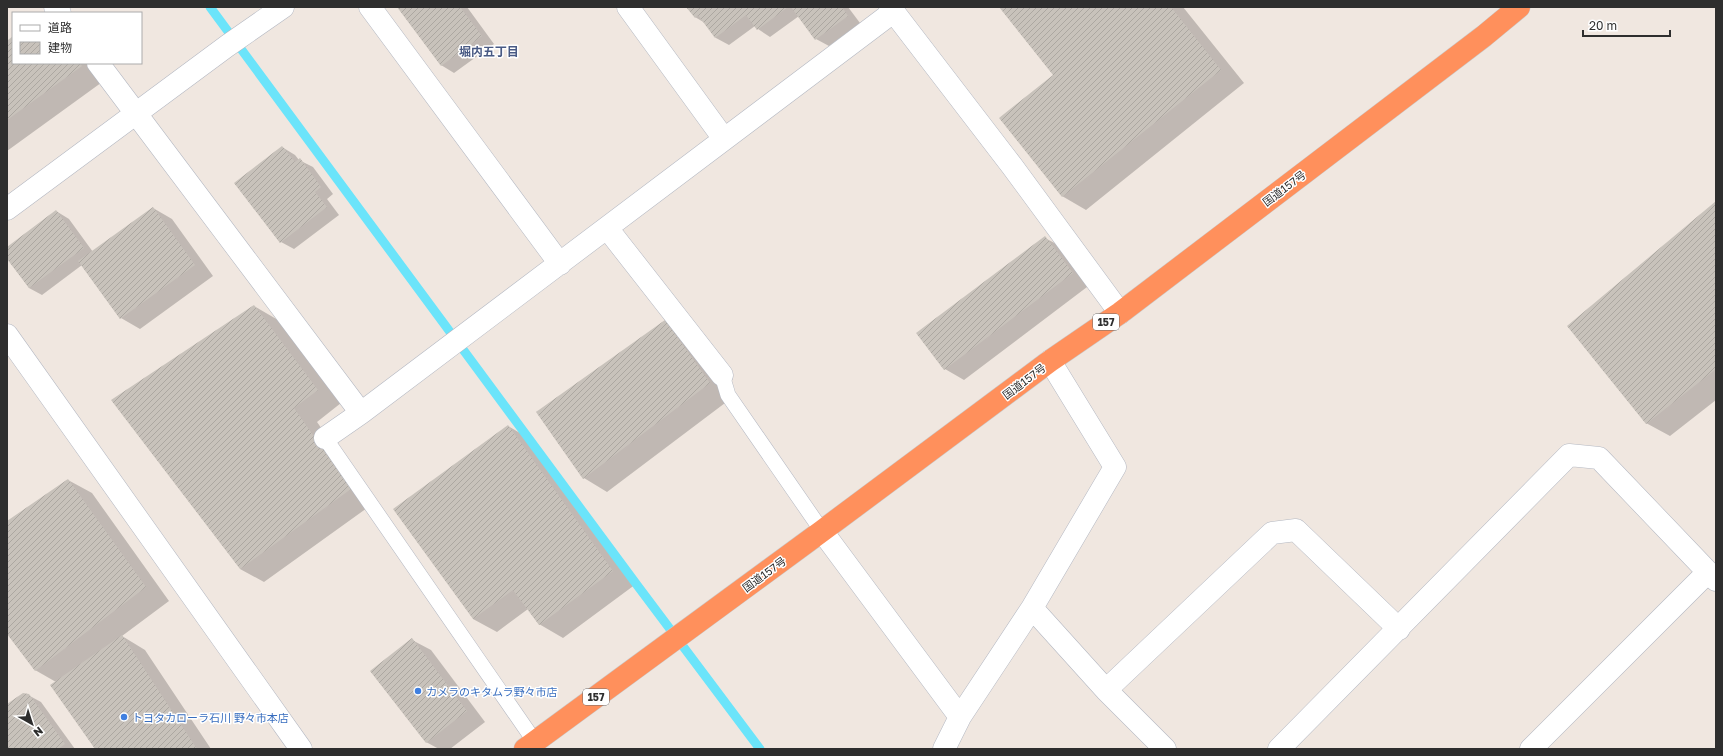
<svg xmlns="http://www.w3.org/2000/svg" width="1723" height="756" viewBox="0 0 1723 756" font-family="'Golos Text','Noto Sans JP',sans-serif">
<defs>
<pattern id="building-hatch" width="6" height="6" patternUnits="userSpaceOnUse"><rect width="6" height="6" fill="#c8c2bb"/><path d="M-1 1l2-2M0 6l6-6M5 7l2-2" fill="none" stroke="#aca7a1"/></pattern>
</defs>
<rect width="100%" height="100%" fill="#f0e7e0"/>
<path fill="#0003" d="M398 7H467L494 44 454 73 441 65Z
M688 7H848L860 23 829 46 816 39 799 16 770 37 758 29 755 26 729 45 716 38 705 23 695 17Z
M1001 7H1183L1244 83 1086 210 1062 196 1055 75Z
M13 38V63H93L105 80 7 151V42Z
M282 147 295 155 299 160 313 167 333 194 327 199 339 215 294 249 281 242Z
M1716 202V400L1670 436 1646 423Z
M153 208 172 219 213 276 140 329 121 318 82 265 42 295 29 288 7 257V248L56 211 69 219 93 252Z
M1045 238 1064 248 1091 284 964 380 945 369 918 333Z
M254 306 278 320 341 403 317 422 374 503 264 582 240 569Z
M665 321 689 334 733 397 607 492 584 478Z
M508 426 532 440 636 584 563 638 539 624 528 609 497 632 473 619Z
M68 480 92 493 169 601 122 636 145 650 211 749H96L56 682 35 670 7 632V522Z
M412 640 431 650 485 722 450 749H439L426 742Z
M28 695 41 702 75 749H7V705Z"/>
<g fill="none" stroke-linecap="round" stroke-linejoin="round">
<path stroke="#6be4fa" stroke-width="9" d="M210 7 637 585 760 749"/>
</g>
<path fill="url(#building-hatch)" d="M397 7H460L482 36 441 66Z
M686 7H788L757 30 746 15 715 38 698 15 695 18Z
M791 7H842L848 16 815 40Z
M999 7H1171L1221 70 1062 197 999 118 1053 75Z
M13 36V63H80L82 66 7 120V41Z
M282 146 295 162 300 158 321 187 315 192 327 207 280 243 234 183Z
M1716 201V369L1646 424 1567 326Z
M153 207 195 265 120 319 78 261Z
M56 210 84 248 29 288 7 259V247Z
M1045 236 1073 273 944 370 916 333Z
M254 305 318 390 294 408 351 489 240 569 111 400Z
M665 320 710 383 583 479 536 412Z
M508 425 613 571 539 625 513 590 473 619 393 509Z
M68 479 146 587 35 671 7 634V521Z
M122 635 197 749H95L50 685Z
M412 638 467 711 426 743 370 671Z
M23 693 29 694 65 744 58 749H7V704Z"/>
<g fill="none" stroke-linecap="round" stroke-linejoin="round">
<defs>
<path id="lane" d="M722 375 728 395 822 531
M325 438 535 742"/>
<path id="street" d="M55 7 60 13
M370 7 560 264
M628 7 724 139
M890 7 1012 166 1120 313
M98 63 361 413 325 438
M7 209 227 46 283 7
M607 228 722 375
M1050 361 1115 467 1032 608 1106 690 1165 749
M361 413 893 12
M822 531 960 717
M1106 690 1272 533 1296 530 1399 629
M944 749 960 717 1032 608
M1279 749 1569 455 1599 458 1708 572
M1531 749 1708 572 1716 580"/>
<path id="secondary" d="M7 335 301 749"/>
<path id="highway" d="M525 749 822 531 1050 361 1120 313 1484 36 1519 7"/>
</defs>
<use href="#lane" stroke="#b4b8c2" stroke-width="16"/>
<use href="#street" stroke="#b4b8c2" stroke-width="23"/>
<use href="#secondary" stroke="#b4b8c2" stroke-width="23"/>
<use href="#highway" stroke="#c9c9c9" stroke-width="23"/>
<use href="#lane" stroke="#fff" stroke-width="15"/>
<use href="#street" stroke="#fff" stroke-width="22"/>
<use href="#secondary" stroke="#fff" stroke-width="22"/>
<use href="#highway" stroke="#ff905c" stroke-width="22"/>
</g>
<g fill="#3f7fe0" stroke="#fff" stroke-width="1.5">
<circle cx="418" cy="691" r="4"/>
<circle cx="124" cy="717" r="4"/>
</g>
<g text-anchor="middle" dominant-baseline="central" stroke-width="3" stroke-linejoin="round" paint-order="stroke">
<g fill="#fff" stroke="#6d6d6d" stroke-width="1">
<rect x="1093" y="314" width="26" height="16" rx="3"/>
<rect x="583" y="689" width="26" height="16" rx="3"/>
</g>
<g font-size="10" font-weight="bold" fill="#2e2e2e">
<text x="1106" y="322">157</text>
<text x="596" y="697">157</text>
</g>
<g font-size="11" fill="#2e2e2e" stroke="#fff">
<text transform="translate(1284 188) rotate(-37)">国道157号</text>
<text transform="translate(1024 381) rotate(-37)">国道157号</text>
<text transform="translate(764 574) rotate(-36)">国道157号</text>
</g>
<g font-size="11" fill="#366cbe" stroke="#fff" text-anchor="start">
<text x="426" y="691">カメラのキタムラ野々市店</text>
<text x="132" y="717">トヨタカローラ石川 野々市本店</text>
</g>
<g font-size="12" font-weight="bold" fill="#495a84" stroke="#fff">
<text x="489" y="51">堀内五丁目</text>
</g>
</g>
<rect width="1723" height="756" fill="none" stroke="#2e2e2e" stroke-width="16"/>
<rect x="12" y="12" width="130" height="52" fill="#ffffff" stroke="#ababab"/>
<rect x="20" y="25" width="20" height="6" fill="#ffffff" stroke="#ababab"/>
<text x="48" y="32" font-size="12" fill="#2e2e2e">道路</text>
<rect x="20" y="42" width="20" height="12" fill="url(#building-hatch)" stroke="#ababab"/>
<text x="48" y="52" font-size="12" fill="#2e2e2e">建物</text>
<g transform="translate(32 724) rotate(141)" stroke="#ffffff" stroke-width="3" paint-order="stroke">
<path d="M0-3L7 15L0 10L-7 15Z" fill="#2e2e2e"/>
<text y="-6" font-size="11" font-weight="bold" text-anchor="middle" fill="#2e2e2e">N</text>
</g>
<path d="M1583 30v6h87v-6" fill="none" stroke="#2e2e2e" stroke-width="2"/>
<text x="1589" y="30" font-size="12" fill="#2e2e2e" stroke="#ffffff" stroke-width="3" paint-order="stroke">20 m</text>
</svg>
